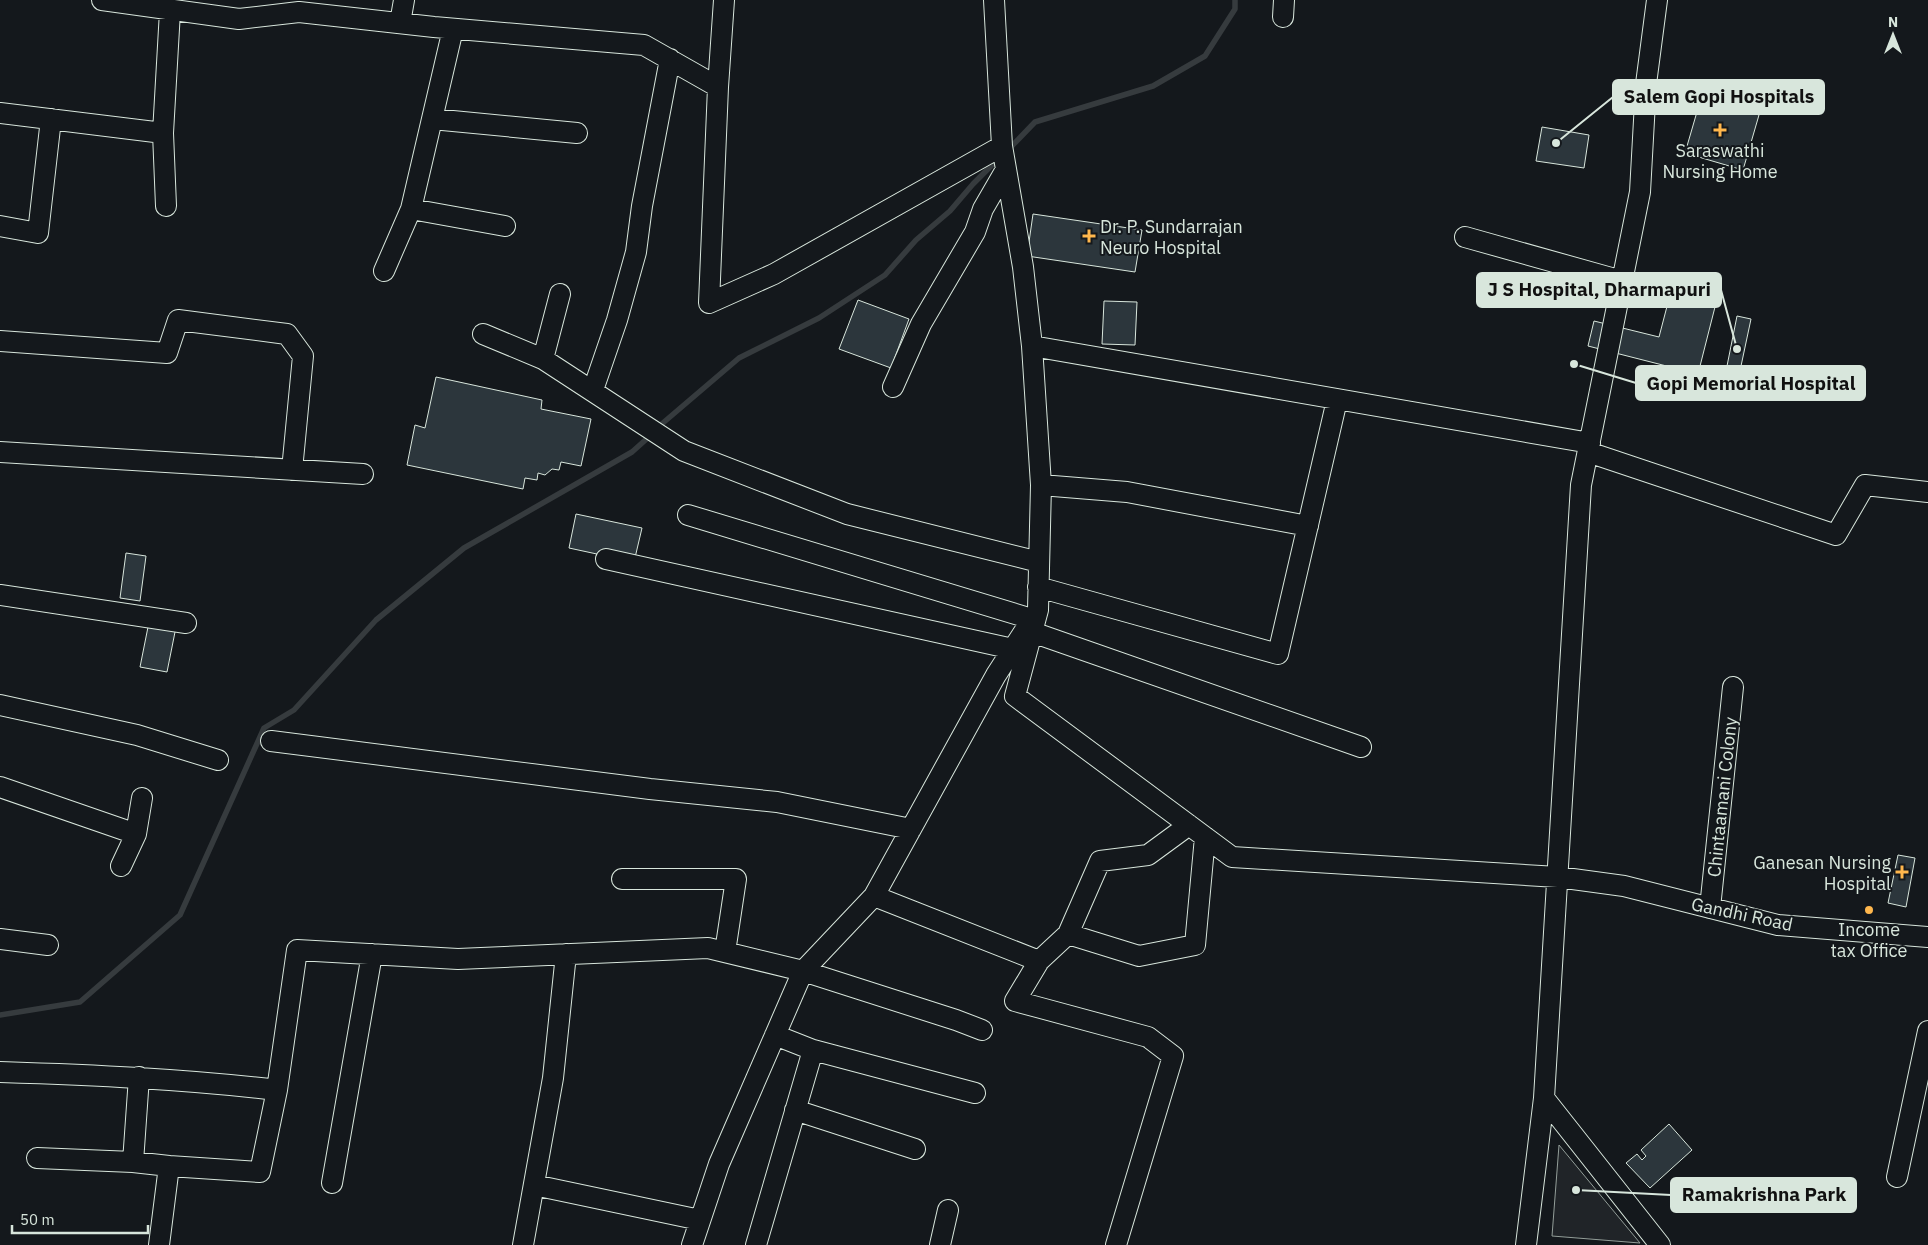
<svg xmlns="http://www.w3.org/2000/svg" width="1928" height="1245" viewBox="0 0 1928 1245" font-family="'IBM Plex Sans',sans-serif">
<rect width="100%" height="100%" fill="#14181c"/>
<path fill="#202428" stroke="#939e99" d="M1559 1145 1640 1243 1552 1236Z"/>
<g fill="none" stroke-linecap="round" stroke-linejoin="round">
<path stroke="#363b3e" stroke-width="5.5" d="M1007 151 1035 122 1153 86 1205 56 1235 9V0
M657 428 739 358 819 318 885 275 916 240 950 211 973 184 1000 157
M0 1015 80 1002 180 915 264 728 294 710 376 620 464 548 632 452 651 435"/>
</g>
<path fill="#2c363c" stroke="#d8e6dc" d="M1701 98 1759 115 1743 170 1685 153Z
M1542 127 1589 135 1584 168 1536 161Z
M1033 214 1142 230 1135 272 1027 256Z
M1671 291 1716 303 1698 374 1588 346 1594 321 1659 337Z
M858 300 909 319 891 368 839 349Z
M1104 301 1137 302 1135 345 1102 344Z
M1737 316 1751 319 1734 399 1721 396Z
M436 377 542 400 541 409 591 419 581 466 561 462 559 470 552 469 545 475 538 473 537 480 525 478 523 489 407 465 415 425 425 428Z
M576 514 642 528 634 562 569 548Z
M126 553 146 556 140 601 120 598Z
M149 622 176 627 167 672 140 667Z
M1898 855 1915 858 1906 907 1888 903Z
M1669 1124 1692 1150 1650 1188 1626 1163 1637 1154 1642 1160 1646 1156 1641 1150Z"/>
<g fill="none" stroke-linecap="round" stroke-linejoin="round">
<defs>
<path id="minor" d="M102 0 239 19 299 12 434 27 644 45 718 87 724 0
M994 0 1002 146 1023 267 1032 346 1041 485 1038 610 1015 696 1232 857 1558 877 1624 886 1778 925 1928 937
M1283 17 1284 0
M400 23 404 0
M718 87 709 303 774 274 1002 146
M0 113 163 133
M432 119 577 133
M166 206 163 133 170 11
M411 209 505 226
M0 226 38 233 51 119
M1465 237 1622 281
M384 271 411 209 453 29
M483 334 543 359 684 451 847 514 1039 562
M0 341 167 353 178 320 287 334 303 356 292 470
M1032 346 1590 443
M543 359 560 294
M893 387 921 324 975 232 983 209 1005 171
M593 390 617 320 636 252 642 206 670 59
M0 452 363 474
M1588 452 1836 535 1865 485 1928 492
M1041 485 1127 492 1308 526
M688 515 1032 619
M606 559 1013 649
M1038 587 1278 654 1337 400
M0 595 186 623
M1032 632 1361 747
M0 705 137 735 218 760
M271 741 650 789 777 802 911 829
M0 787 136 834
M121 866 136 834 142 798
M622 879H736L725 952
M874 896 1039 961
M1710 908 1733 687
M1068 934 1139 956 1195 945 1205 837
M0 939 48 945
M813 1050 975 1093
M0 1072C93 1075 184 1079 277 1090
M1544 1098 1660 1245
M795 1110 915 1149
M37 1158 133 1162 169 1166
M133 1162 139 1077
M1897 1177 1928 1031
M332 1183 372 954
M534 1185 700 1220
M159 1245 169 1166 260 1172 277 1090 297 950 458 959 708 948 803 971 956 1020 982 1030
M523 1245 553 1078 566 954
M692 1245 719 1164 803 971 874 896 996 675 1029 624
M756 1245 813 1050 775 1035
M940 1245 948 1210
M1116 1245 1173 1056 1148 1037 1015 1001 1039 961 1068 934 1100 861 1148 855 1189 825
M1526 1245 1544 1098 1581 485 1640 192 1646 84 1657 0"/>
</defs>
<use href="#minor" stroke="#d8e6dc" stroke-width="22"/>
<use href="#minor" stroke="#14181c" stroke-width="20"/>
</g>
<g fill="#ffb74d" stroke="#14181c" stroke-width="2">
<path d="M1717.5 122.5h5v5h5v5h-5v5h-5v-5h-5v-5h5z"/>
<path d="M1086.5 228.5h5v5h5v5h-5v5h-5v-5h-5v-5h5z"/>
<path d="M1899.5 864.5h5v5h5v5h-5v5h-5v-5h-5v-5h5z"/>
<circle cx="1869" cy="910" r="5"/>
</g>
<g text-anchor="middle" dominant-baseline="central" stroke-width="4" stroke-linejoin="round" paint-order="stroke">
<g font-size="18" fill="#d8e6dc" stroke="#14181c">
<text x="1720" y="150">Saraswathi<tspan x="1720" dy="21">Nursing Home</tspan></text>
<text x="1100" y="226" text-anchor="start">Dr. P. Sundarrajan<tspan x="1100" dy="21">Neuro Hospital</tspan></text>
<text x="1891" y="862" text-anchor="end">Ganesan Nursing<tspan x="1891" dy="21">Hospital</tspan></text>
<text x="1869" y="929">Income<tspan x="1869" dy="21">tax Office</tspan></text>
</g>
<g font-size="18" fill="#d8e6dc" stroke="#14181c">
<text transform="translate(1722 797) rotate(-84)">Chintaamani Colony</text>
<text transform="translate(1742 914) rotate(12)">Gandhi Road</text>
</g>
</g>
<path fill="none" stroke="#d8e6dc" stroke-width="2" d="M1556 143L1613 97M1737 349L1721 290M1574 364L1636 383M1576 1190L1671 1195"/>
<g fill="#d8e6dc" stroke="#14181c" stroke-width="2">
<circle cx="1556" cy="143" r="5"/>
<circle cx="1737" cy="349" r="5"/>
<circle cx="1574" cy="364" r="5"/>
<circle cx="1576" cy="1190" r="5"/>
</g>
<g fill="#d8e6dc" stroke="#d8e6dc" stroke-width="2">
<rect x="1613" y="80" width="211" height="34" rx="5"/>
<rect x="1477" y="273" width="244" height="34" rx="5"/>
<rect x="1636" y="366" width="229" height="34" rx="5"/>
<rect x="1671" y="1178" width="185" height="34" rx="5"/>
</g>
<g font-size="19" text-anchor="middle" font-weight="bold" fill="#111">
<text x="1719" y="103">Salem Gopi Hospitals</text>
<text x="1599" y="296">J S Hospital, Dharmapuri</text>
<text x="1751" y="390">Gopi Memorial Hospital</text>
<text x="1764" y="1201">Ramakrishna Park</text>
</g>
<g transform="translate(1893 35)" stroke="#14181c" stroke-width="4" paint-order="stroke">
<path d="M0-4L9 19L0 12L-9 19Z" fill="#d8e6dc"/>
<text y="-8" font-size="14" font-weight="bold" text-anchor="middle" fill="#d8e6dc">N</text>
</g>
<path d="M12 1225v8h136v-8" fill="none" stroke="#d8e6dc" stroke-width="2.5"/>
<text x="20" y="1225" font-size="15" fill="#d8e6dc" stroke="#14181c" stroke-width="4" paint-order="stroke">50 m</text>
</svg>
